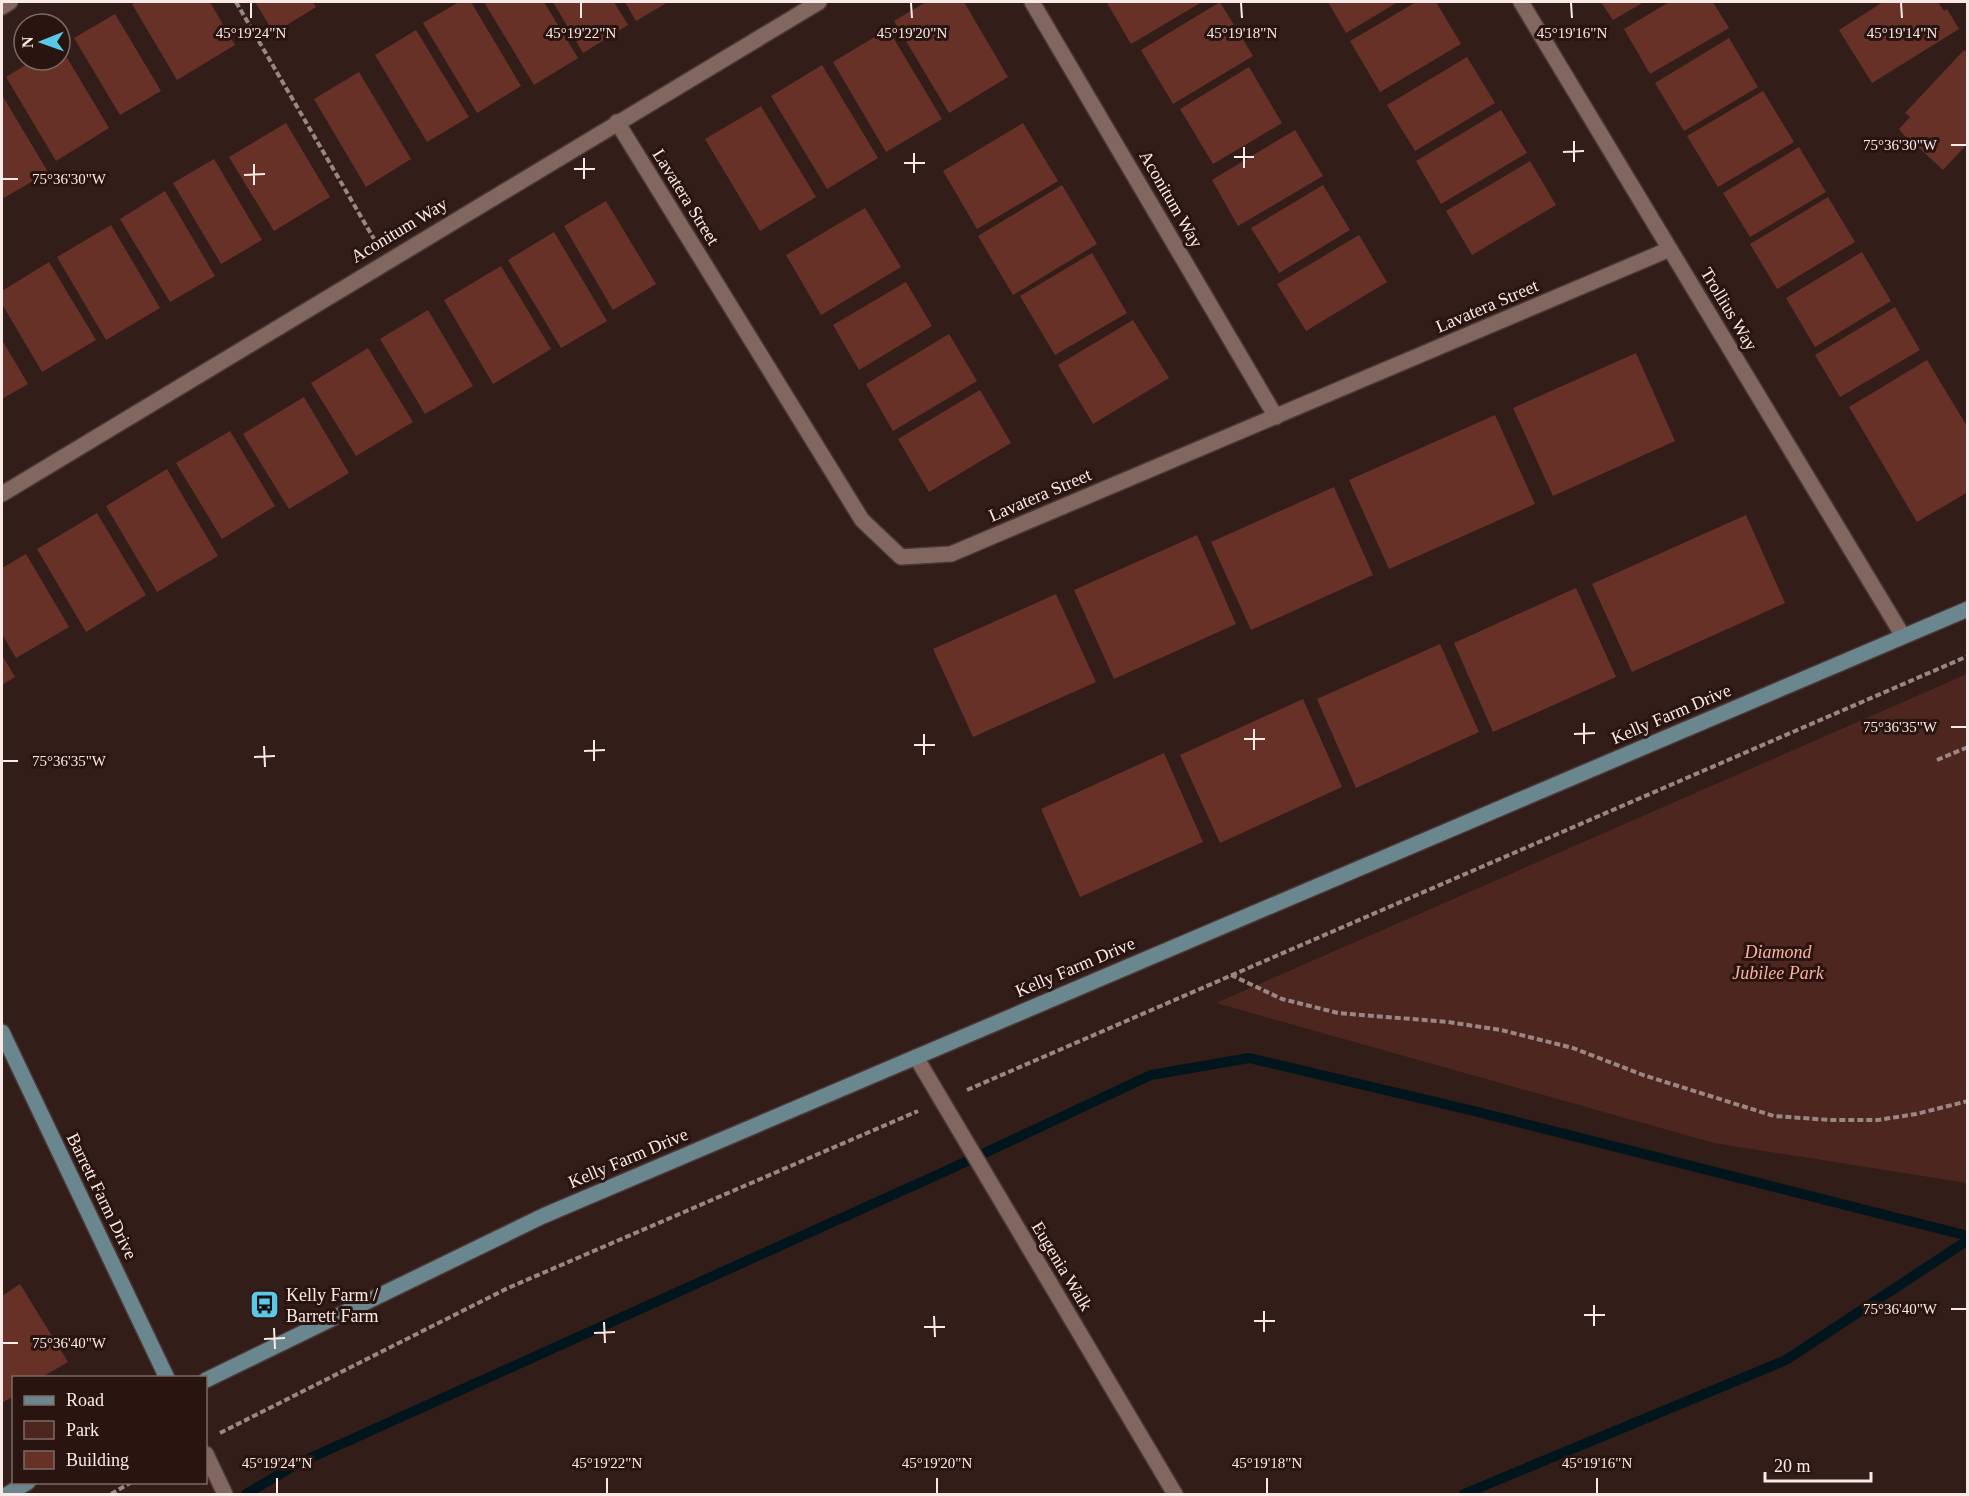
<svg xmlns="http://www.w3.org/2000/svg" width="1969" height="1496" viewBox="0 0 1969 1496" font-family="Georgia,serif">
<rect width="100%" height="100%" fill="#331d19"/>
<path fill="#4d261f" d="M1967 674V1183L1714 1143 1216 1003Z"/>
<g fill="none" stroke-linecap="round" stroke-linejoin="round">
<path stroke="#01161c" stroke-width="10" d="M246 1494 297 1464 948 1170 1151 1075 1249 1058 1474 1111 1968 1236
M1464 1494 1786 1360 1968 1240"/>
</g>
<path fill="#673128" d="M137 2H210L235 45 177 80 132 4Z
M255 2H313L316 7 274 33Z
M459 2H471L521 86 477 113 423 23Z
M484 2H544L578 58 534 85Z
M553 2H614L628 25 583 53Z
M625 2H668L636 21Z
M926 2H964L1008 77 949 113 894 21Z
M1110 2H1202L1131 44 1107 3Z
M1220 2 1253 56 1173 104 1141 50Z
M1328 2H1398L1346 33Z
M1416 2H1436L1461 44 1380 92 1350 41Z
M1601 2H1644L1613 20Z
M1669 2H1713L1729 28 1650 74 1624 29Z
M1883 2H1938L1944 11 1947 9 1959 29 1872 83 1839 30Z
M115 14 161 91 120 115 74 38Z
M888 29 942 119 886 152 833 62Z
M416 30 469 117 427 142 375 55Z
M1729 38 1758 87 1684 131 1655 83Z
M60 46 109 128 56 161 6 77 34 60H60Z
M1964 50 1968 53V143L1943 170 1914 143 1912 145 1899 129 1910 117 1905 113Z
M1467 57 1495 103 1415 151 1387 105Z
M822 65 878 158 827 189 771 96Z
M1249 67 1282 123 1213 164 1180 109Z
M359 72 411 159 366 187 314 99Z
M1763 91 1794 142 1718 187 1687 136Z
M2 95 48 172 4 198 2 194Z
M761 106 816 197 760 231 705 139Z
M1501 110 1527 153 1441 204 1416 161Z
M286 123 330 197 274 231 229 157Z
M1023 123 1058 181 977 229 943 171Z
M1295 130 1323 176 1238 226 1212 180Z
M1799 147 1826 192 1750 237 1723 193Z
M214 159 262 240 221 264 173 183Z
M1530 161 1556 205 1472 255 1446 211Z
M1062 185 1097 244 1013 295 978 236Z
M1323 185 1350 230 1279 273 1251 228Z
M165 191 215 276 170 302 120 219Z
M1828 197 1855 242 1777 289 1750 244Z
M606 201 656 284 613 310 564 226Z
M865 208 901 267 821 315 786 255Z
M111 225 160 308 106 340 57 257Z
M554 232 607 321 561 348 508 260Z
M1359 235 1387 282 1306 331 1277 284Z
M1862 252 1891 301 1815 347 1786 298Z
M1092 253 1127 313 1055 355 1020 296Z
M49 262 96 340 42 372 2 304V291Z
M501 266 551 349 493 384 444 300Z
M906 282 932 326 859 370 833 325Z
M1895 307 1920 350 1840 397 1815 355Z
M428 310 473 386 425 414 380 339Z
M1133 320 1169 378 1093 424 1058 365Z
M949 334 977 381 893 431 866 384Z
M2 340 28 384 2 399Z
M368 348 413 422 356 456 311 383Z
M1636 353 1675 441 1553 496 1513 408Z
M1927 360 1968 428V492L1917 522 1849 407Z
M980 390 1011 443 929 492 898 439Z
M304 397 349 473 289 509 243 434Z
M1495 415 1535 504 1389 569 1349 480Z
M230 431 275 506 222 539 176 463Z
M167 469 218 556 157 592 106 506Z
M1334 487 1373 575 1251 630 1211 542Z
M97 513 146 595 86 632 37 549Z
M1746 515 1785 603 1632 672 1592 584Z
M1197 535 1236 624 1114 679 1074 590Z
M26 554 69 627 16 658 2 634V568Z
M1576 588 1616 677 1493 732 1454 643Z
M1056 594 1096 682 973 737 933 649Z
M1440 644 1479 732 1356 788 1317 699Z
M2 655 15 677 2 685Z
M1303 699 1342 787 1220 843 1180 755Z
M1164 753 1203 842 1080 897 1041 809Z
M20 1284 68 1362 42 1377H14V1396L2 1403V1296Z"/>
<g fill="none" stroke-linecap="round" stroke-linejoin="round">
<defs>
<path id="street" d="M1032 2 1276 417
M1521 2 1903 636
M2 7 10 2
M617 122 862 520 901 557 951 554 1670 249
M2 494 819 2
M916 1057 1175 1494
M206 1454 225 1494"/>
<path id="secondary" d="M2 1032 167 1378
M206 1380 543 1216 1968 609
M8 1494 28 1482"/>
</defs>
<use href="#street" stroke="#4b3937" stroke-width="18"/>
<use href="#secondary" stroke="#4b3937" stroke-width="18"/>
<path stroke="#9a8783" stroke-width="4" stroke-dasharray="6 3" stroke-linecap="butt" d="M236 2 374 239
M1937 760 1968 747
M1231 975 1282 999 1338 1013 1448 1022 1501 1030 1573 1048 1643 1075 1774 1116 1830 1120H1878L1916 1114 1968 1101
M967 1090 1968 656
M220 1433 508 1288 918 1111
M111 1494 132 1482"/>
<use href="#street" stroke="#826761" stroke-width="15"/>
<use href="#secondary" stroke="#6a868e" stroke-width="15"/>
</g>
<path fill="none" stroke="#faeae7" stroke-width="2" d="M251 3V18M581 3V18M911 3 912 18M1241 3 1242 18M1571 3 1572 18M1901 3 1902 18M1574 141V162M1951 145H1966M1244 147V168M1563 152 1584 151M914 153V173M1234 157H1254M584 158V179M904 163H925M254 164V185M574 169H595M244 175 265 174M3 179H18M1584 723V744M1951 727H1966M1254 729V750M924 734V755M1574 734 1595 733M1244 739H1265M594 740V761M914 745H935M264 746 265 767M584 751 605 750M254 757 275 756M3 761H18M1594 1305V1326M1951 1309H1966M1264 1311V1332M1584 1315H1605M934 1316 935 1337M1254 1321H1275M604 1322 605 1343M924 1327H945M274 1328 275 1349M594 1333 615 1332M264 1339 285 1338M3 1343H18M277 1478V1493M607 1478V1493M937 1478V1493M1267 1478V1493M1597 1478V1493"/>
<defs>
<symbol id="bus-square" viewBox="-11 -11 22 22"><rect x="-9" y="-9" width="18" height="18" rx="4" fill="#5ac8e6" stroke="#291410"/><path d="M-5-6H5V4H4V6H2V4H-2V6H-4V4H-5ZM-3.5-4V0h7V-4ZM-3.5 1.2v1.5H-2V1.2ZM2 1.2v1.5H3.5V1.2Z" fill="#111"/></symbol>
</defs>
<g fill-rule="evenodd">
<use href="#bus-square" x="248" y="1288" width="33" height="33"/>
</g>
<g text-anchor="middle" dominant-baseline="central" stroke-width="6" stroke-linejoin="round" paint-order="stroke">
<g font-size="18" fill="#faeae7" stroke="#291410">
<text transform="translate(686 197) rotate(58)">Lavatera Street</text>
<text transform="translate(1171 199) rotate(60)">Aconitum Way</text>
<text transform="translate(399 230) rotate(-31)">Aconitum Way</text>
<text transform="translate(1487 306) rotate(-23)">Lavatera Street</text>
<text transform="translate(1729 309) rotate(59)">Trollius Way</text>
<text transform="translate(1040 495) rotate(-23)">Lavatera Street</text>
<text transform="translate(1671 714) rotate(-23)">Kelly Farm Drive</text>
<text transform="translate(1075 967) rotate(-23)">Kelly Farm Drive</text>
<text transform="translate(628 1158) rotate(-23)">Kelly Farm Drive</text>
<text transform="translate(102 1196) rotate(64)">Barrett Farm Drive</text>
<text transform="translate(1062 1266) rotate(59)">Eugenia Walk</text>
</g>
<g font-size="18" font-style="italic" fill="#f9b1a3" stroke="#291410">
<text x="1778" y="952">Diamond<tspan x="1778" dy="21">Jubilee Park</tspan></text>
</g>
<g font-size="18" fill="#faeae7" stroke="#291410" text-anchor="start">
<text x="286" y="1295">Kelly Farm /<tspan x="286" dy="21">Barrett Farm</tspan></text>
</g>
</g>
<g font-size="15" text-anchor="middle" fill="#faeae7" stroke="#291410" stroke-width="6" stroke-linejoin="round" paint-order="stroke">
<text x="251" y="38">45°19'24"N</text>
<text x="581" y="38">45°19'22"N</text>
<text x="912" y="38">45°19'20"N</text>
<text x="1242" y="38">45°19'18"N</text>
<text x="1572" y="38">45°19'16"N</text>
<text x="1902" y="38">45°19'14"N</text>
<text x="1900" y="150">75°36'30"W</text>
<text x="69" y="184">75°36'30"W</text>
<text x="1900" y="732">75°36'35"W</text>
<text x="69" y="766">75°36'35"W</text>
<text x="1900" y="1314">75°36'40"W</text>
<text x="69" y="1348">75°36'40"W</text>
<text x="277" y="1468">45°19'24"N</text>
<text x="607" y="1468">45°19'22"N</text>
<text x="937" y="1468">45°19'20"N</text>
<text x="1267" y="1468">45°19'18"N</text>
<text x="1597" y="1468">45°19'16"N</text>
</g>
<rect width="1969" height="1496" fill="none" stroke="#faeae7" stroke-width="6"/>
<rect x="12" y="1376" width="195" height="108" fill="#291410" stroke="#7d6a66" stroke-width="1.5"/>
<rect x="24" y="1396" width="30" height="9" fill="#6a868e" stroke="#7d6a66" stroke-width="1.5"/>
<text x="66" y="1406" font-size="18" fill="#faeae7">Road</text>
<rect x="24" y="1421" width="30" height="18" fill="#4d261f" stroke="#7d6a66" stroke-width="1.5"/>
<text x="66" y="1436" font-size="18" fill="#faeae7">Park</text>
<rect x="24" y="1451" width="30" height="18" fill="#673128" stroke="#7d6a66" stroke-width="1.5"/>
<text x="66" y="1466" font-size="18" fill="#faeae7">Building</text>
<g transform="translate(42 42) rotate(269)"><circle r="28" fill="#291410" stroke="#7d6a66" stroke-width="1.5"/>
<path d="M0-4.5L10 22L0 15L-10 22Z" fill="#5ac8e6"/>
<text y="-9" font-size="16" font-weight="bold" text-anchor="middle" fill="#faeae7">N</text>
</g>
<path d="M1765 1472v9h106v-9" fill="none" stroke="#faeae7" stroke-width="3"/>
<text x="1774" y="1472" font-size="18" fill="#faeae7" stroke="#291410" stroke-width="4.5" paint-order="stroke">20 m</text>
</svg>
